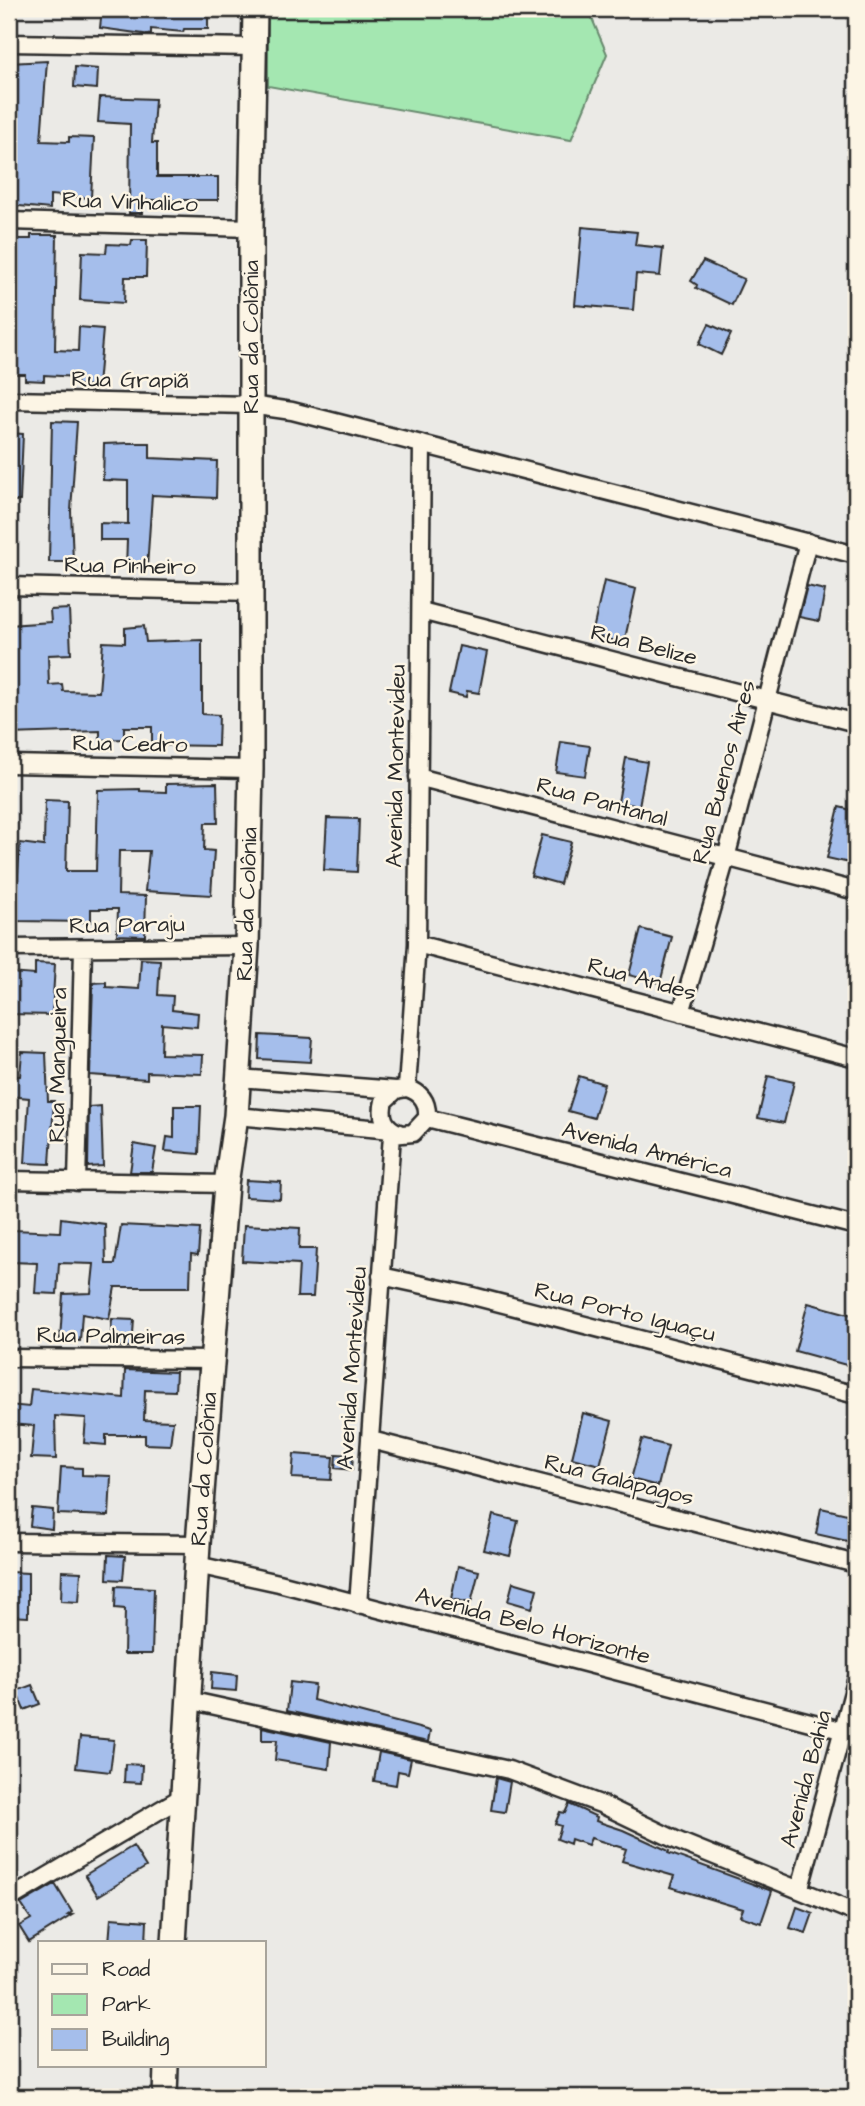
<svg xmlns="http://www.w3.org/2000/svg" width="865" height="2106" viewBox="0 0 865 2106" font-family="'Architects Daughter',sans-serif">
<rect width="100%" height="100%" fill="#ebeae6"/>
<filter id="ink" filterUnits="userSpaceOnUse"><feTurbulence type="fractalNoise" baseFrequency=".0143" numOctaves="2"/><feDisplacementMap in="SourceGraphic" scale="14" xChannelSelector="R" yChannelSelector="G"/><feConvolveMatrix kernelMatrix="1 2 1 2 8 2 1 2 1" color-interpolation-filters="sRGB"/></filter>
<g filter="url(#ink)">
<path fill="#a4e7b1" stroke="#68896e" stroke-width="2" d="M268 9H588L607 54 571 140 268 86Z"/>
<path fill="#a5beeb" stroke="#2b2b2b" stroke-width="2" d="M102 9H208V29H184L183 32 151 29V35L100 28Z
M47 61 41 141 69 142V137L94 138 91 198 50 195V209L9 205V63Z
M75 67 98 69 97 89 74 87Z
M100 97 155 99 152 143H157V177H218V200H142V213H129L130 124 98 122Z
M582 227 637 232 635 245 663 248 660 276 636 274 633 310 575 305Z
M31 235H57L55 350 78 351 79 327 103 329 98 386 76 385 77 377 44 375V381L25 380V374H9V239H31Z
M132 240H147L146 277H125L124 303 80 300 82 252 106 253 107 244 131 245Z
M703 261 744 279 732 305 696 288 697 285 691 281Z
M709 324 731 334 721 355 699 344Z
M52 421 77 422 71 511 73 562H49Z
M9 433 23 434 20 501H9Z
M129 443H150V458L217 461 216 498 152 495 147 568 126 567 127 540H100V523L128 524V481L103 480 104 444Z
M604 581 636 589 624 643 592 635Z
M807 586 825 590 819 621 799 617Z
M69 609 71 654 48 655 49 685 62 684 63 691 99 692 103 642 125 643V628L144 626 146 642 202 640V714L219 715 218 746 152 745V727H124V739L100 740V731L9 734V625L51 622 50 610Z
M459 646 487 652 479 693 467 691 466 697 449 693Z
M561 742 590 746 585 776 556 772Z
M626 758 647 762 639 806 618 802Z
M217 783 218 823H205L204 850 214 851 211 895 145 891 149 851H119L118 895 146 896 145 936 117 935 118 909H91V922L15 921 20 843 44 846 45 800 68 801 66 871H96L98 790 140 789V791L166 792V784Z
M839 807 856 811 854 864 827 858Z
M327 818 359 819 357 872 324 870Z
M542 835 571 842 560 884 531 876Z
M641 929 672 937 660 983 629 975Z
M141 959 160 960 158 995 173 996 172 1010 198 1013 197 1027 162 1024 161 1054 203 1055 202 1074 147 1072V1079L90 1075 93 983 106 982V987L139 989Z
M35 963 55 964 52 1015 9 1014 10 973 35 975Z
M260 1035 312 1038 310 1062 259 1059Z
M22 1052 46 1053 48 1101H54L50 1164 25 1163 29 1098 9 1096V1076H20Z
M579 1076 604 1084 594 1118 568 1111Z
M768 1076 794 1082 784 1123 758 1118Z
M101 1106 103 1166 88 1167 89 1107Z
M174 1106H201L199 1154 165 1151 167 1137 174 1138Z
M134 1144 156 1148 152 1172H130Z
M246 1180 281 1182 280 1199 245 1197Z
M61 1218 105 1224 106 1264H115L121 1225 200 1229 198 1255 191 1254 190 1287H115L109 1319 82 1314 80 1341 60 1340 63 1294 91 1293 94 1264 59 1263 57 1294 35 1293 37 1263 11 1262 13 1230 60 1232Z
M244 1225 300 1228 299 1249H316L313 1297H297L299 1264 242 1261Z
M808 1303 856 1316V1340L850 1366 795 1351Z
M112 1319 134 1320 132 1347 110 1346Z
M125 1370 176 1372 175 1391 145 1390 144 1420 173 1421 170 1445 145 1444V1435H106V1445L84 1443 86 1418 55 1416 56 1459 31 1458 34 1426 9 1424V1405L29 1407 31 1389 124 1398Z
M583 1413 612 1421 600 1465 572 1458Z
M642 1439 668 1446 658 1486 631 1479Z
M294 1454 333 1457 331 1480 292 1478Z
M336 1454 353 1455 352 1470 335 1468Z
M61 1467 82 1468V1475L111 1476 109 1516 58 1514Z
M32 1508 53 1510 52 1529 30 1526Z
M821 1508 856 1516V1543L816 1534Z
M493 1515 518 1521 510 1556 484 1550Z
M108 1555 125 1556 123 1580 107 1579Z
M458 1566 479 1571 471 1603 451 1599Z
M62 1571 81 1572 79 1602 61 1601Z
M9 1572 28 1573V1617L9 1616Z
M513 1582 537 1589 532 1608 508 1601Z
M116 1586 154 1588 152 1654H124L125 1609 115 1608Z
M212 1672 237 1675 236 1691 211 1689Z
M290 1682 315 1685 313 1700 430 1731 428 1742 287 1711Z
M32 1685 40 1704 24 1710 16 1691Z
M262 1727 331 1742 329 1769 275 1760 277 1740H262Z
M80 1737 114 1740 110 1772 76 1768Z
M379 1752 411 1759 408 1773 398 1771 396 1785 374 1781Z
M125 1764 142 1765 141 1783 124 1782Z
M496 1778 510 1782 505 1812 491 1810Z
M569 1804 597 1817 596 1821 623 1830 669 1851 668 1853 772 1891 761 1923 740 1916 743 1909 670 1887 674 1876 622 1861 626 1849 591 1838 588 1845 571 1839 570 1844 557 1839 561 1826 555 1824 560 1812 565 1813Z
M133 1846 146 1867 98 1896 85 1875Z
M55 1884 72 1912 68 1915H72L29 1942 19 1926 31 1919 21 1904Z
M797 1907 813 1913 806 1933 790 1928Z
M111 1918 147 1921 146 1943H109Z"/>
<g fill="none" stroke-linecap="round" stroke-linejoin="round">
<defs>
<path id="minor" d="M9 43 254 47
M9 221 251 228
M9 400 250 405 292 411 856 555
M9 586 251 592
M421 611 856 723
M9 764 251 769
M418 777 856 891
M417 944 856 1058
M9 948 247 946
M681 1013 726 858 808 542
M239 1078 396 1090
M407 1088 417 944 422 444
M407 1088C422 1093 428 1102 427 1118L413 1133 392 1135 399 1133C384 1127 380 1116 384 1101L396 1090Z
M236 1116 392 1130
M427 1118 856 1226
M9 1180 226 1184
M77 1182 83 949
M381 1276 465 1294 856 1395
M9 1358 213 1360
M371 1440 856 1564
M9 1542 198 1544
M197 1565 279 1583 856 1734
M358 1605 392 1135
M188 1700 509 1770 603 1805 678 1841 856 1913
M800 1888 856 1681
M9 1899 182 1797"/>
<path id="secondary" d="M174 1943 198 1544 226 1184 236 1116 247 946 251 769V228L255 9
M165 2097 166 2066"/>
</defs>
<use href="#minor" stroke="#2b2b2b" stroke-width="21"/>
<use href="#secondary" stroke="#2b2b2b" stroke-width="28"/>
<use href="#minor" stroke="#fcf5e5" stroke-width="16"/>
<use href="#secondary" stroke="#fcf5e5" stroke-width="23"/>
</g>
</g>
<g text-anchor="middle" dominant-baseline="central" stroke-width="5" stroke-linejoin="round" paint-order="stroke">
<g font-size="23" fill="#2b2b2b" stroke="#fcf5e5">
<text transform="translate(130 202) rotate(2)">Rua Vinhalico</text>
<text transform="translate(251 337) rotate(-90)">Rua da Colônia</text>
<text transform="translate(130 380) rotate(1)">Rua Grapiã</text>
<text transform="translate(130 566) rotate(1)">Rua Pinheiro</text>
<text transform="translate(644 645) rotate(14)">Rua Belize</text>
<text transform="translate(130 744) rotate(1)">Rua Cedro</text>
<text transform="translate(396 766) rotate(-89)">Avenida Montevideu</text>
<text transform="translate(724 772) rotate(-75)">Rua Buenos Aires</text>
<text transform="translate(602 802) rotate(15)">Rua Pantanal</text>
<text transform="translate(247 904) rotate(-88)">Rua da Colônia</text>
<text transform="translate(127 925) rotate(-1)">Rua Paraju</text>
<text transform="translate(642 979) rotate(15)">Rua Andes</text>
<text transform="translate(58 1065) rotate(-89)">Rua Mangueira</text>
<text transform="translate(647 1150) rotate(14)">Avenida América</text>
<text transform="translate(625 1312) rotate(14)">Rua Porto Iguaçu</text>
<text transform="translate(111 1336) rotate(1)">Rua Palmeiras</text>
<text transform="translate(352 1368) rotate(-86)">Avenida Montevideu</text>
<text transform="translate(204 1469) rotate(-86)">Rua da Colônia</text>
<text transform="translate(619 1480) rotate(14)">Rua Galápagos</text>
<text transform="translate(533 1626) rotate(15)">Avenida Belo Horizonte</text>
<text transform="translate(806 1779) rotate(-75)">Avenida Bahia</text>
</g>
</g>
<rect width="865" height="2106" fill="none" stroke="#fcf5e5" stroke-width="35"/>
<rect x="18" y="18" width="830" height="2071" fill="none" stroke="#2b2b2b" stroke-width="2.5" filter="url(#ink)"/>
<rect x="38" y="1941" width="228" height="126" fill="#fcf5e5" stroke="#a8a49b" stroke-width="2"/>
<rect x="52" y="1964" width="35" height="10" fill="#fcf5e5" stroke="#a8a49b" stroke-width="2"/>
<text x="102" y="1976" font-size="21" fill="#2b2b2b">Road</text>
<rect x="52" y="1994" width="35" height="21" fill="#a4e7b1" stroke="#a8a49b" stroke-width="2"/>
<text x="102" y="2011" font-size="21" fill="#2b2b2b">Park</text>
<rect x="52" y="2029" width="35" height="21" fill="#a5beeb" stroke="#a8a49b" stroke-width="2"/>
<text x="102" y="2046" font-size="21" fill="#2b2b2b">Building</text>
</svg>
